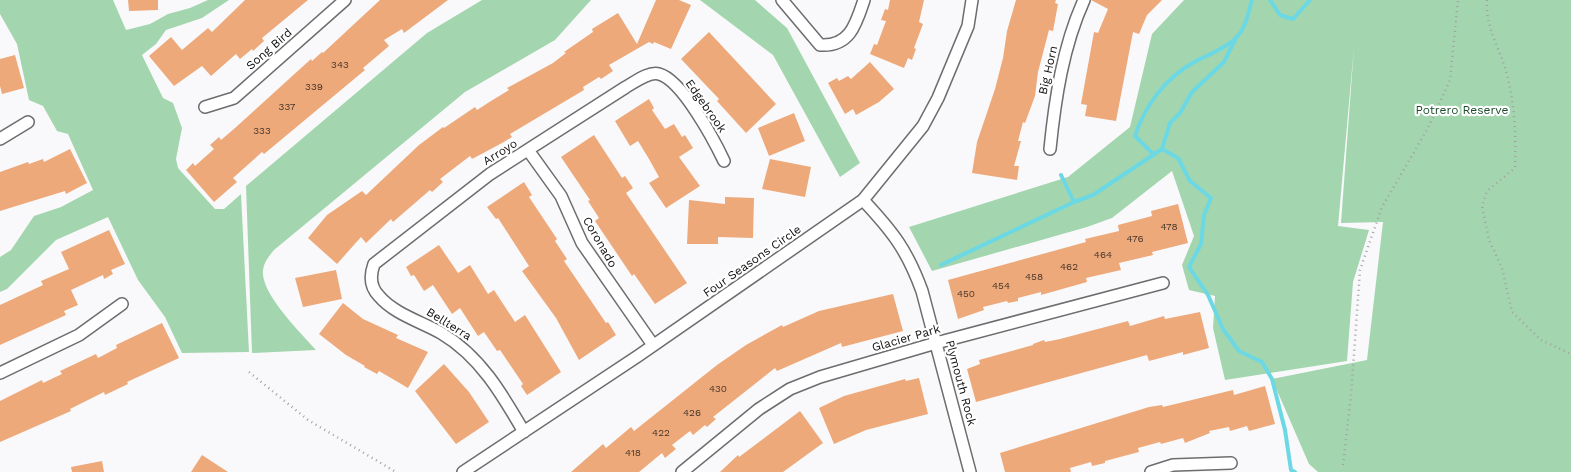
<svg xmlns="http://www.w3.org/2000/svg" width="1571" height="472" viewBox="0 0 1571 472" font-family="'Work Sans',sans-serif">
<rect width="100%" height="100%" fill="#f9f9fb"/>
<path fill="#a3d6af" d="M0 0H113L126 30 150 24 168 14 190 8 208 0H229L202 18 166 30 156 44 142 55 163 98 173 103 182 128 176 159 178 168 215 209H224L241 194 249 352 182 353 165 317 138 280 108 217 56 240 7 289 0 292V257L11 250 34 216 61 207 93 190 68 134 57 131 43 106 29 100 17 44 0 14Z
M482 0H591L555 40 465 92 274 250C269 256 264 262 263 270 260 293 301 333 316 350L252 353 246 186 427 33Z
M700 0H755L787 28 860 163 840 177 773 55Z
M1184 0H1571V472H1318L1309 464 1272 379 1367 360 1383 222 1341 223 1354 47 1338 226 1369 230 1353 282 1347 361 1225 380 1213 328 1215 296 1189 290 1182 265 1194 236 1172 171 1112 218 1087 227 932 271 909 227 1068 177 1130 127 1152 34Z"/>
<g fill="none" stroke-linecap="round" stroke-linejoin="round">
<path stroke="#6bd8e4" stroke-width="4" d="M1270 0 1280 15 1293 19 1310 0
M1162 149 1170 123 1180 113 1192 92 1224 62 1236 38
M1154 155 1135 136C1145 105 1166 77 1196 61 1208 55 1226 48 1236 38 1246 28 1248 13 1252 0
M1061 175 1074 202 1093 195 1162 149 1178 158 1190 181 1211 198 1204 215 1201 244 1189 267 1208 295 1223 329 1239 351 1262 362 1272 379 1285 430 1291 470 1295 472
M941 265 1074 202"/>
</g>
<path fill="#eda97a" d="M128 0H158V10L129 11Z
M245 0H308L262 38 264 41 253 51 252 49 240 59 236 54 211 76 202 66 174 86 149 56 171 37 182 50 208 28 212 32Z
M380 0H448L404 33 402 29 384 40 389 46 363 68 365 70 264 154 262 152 233 178 237 182 214 202 186 170 193 163 195 166 214 149 210 145 219 137 221 140 235 128 311 59 312 61 322 52 323 53Z
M656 0H679L691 5 671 49 654 42 653 44 649 42 609 65 613 71 601 79 599 77 583 87 584 90 510 134 512 137 502 143 472 159 470 156 440 179 443 182 432 192 430 190 393 222 391 219 366 243 361 237 337 264 308 238 327 215 362 191 366 195 419 145 443 127 444 128 475 107 477 110 491 101 509 90 507 88 553 63 566 53 564 52 593 32 592 29 618 13 637 44Z
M890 0H924L919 22 923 24 914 48 916 49 912 60 908 58 904 68 870 54 874 44 877 45 886 21 881 20 885 9 888 10Z
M1016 0H1056L1055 3 1058 4 1053 31 1049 30 1038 72 1035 96 1025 123 1023 122 1018 141H1021L1014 166H1019L1017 180 972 173 977 142 995 89 1003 58 1007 31Z
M1091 0H1162L1147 15 1139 34 1133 32 1116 121 1085 116 1087 105 1081 104 1094 32 1098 33 1108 9Z
M709 32 776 104 746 133 717 101 719 99 681 59Z
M15 55 24 88 2 94 0 86V59Z
M870 62 894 89 879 102 856 115 853 109 845 114 828 83 837 78 839 81 848 76 851 79Z
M649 99 654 108 652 110 665 129 674 124 682 137 685 135 693 148 679 157 700 186 666 208 649 183 659 177 649 159 638 141 630 146 615 121Z
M794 113 805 141 769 156 758 128Z
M594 135 622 178 625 176 633 188 626 193 687 283 655 304 634 274 632 276 595 221 599 218 588 201 590 200 561 157Z
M70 149 87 183 66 194 65 191 0 211V172L28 162 29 164 43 159 44 162Z
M770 159 811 167 805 197 762 189Z
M524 182 532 195 529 197 557 239 555 241 567 259 564 261 606 323 608 322 616 335 579 360 556 318 522 271 529 266 498 218 496 219 487 207Z
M725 197 754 198 753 238 718 237V244H687L689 200 725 204Z
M1178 204 1188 243 1152 252 1153 255 1119 263 1121 270 1086 278 1087 282 1041 295V292L1018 298V301L1008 303 1007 301 983 307 984 310 958 319 948 280 1086 242 1085 239 1119 231 1118 225 1152 216 1151 211Z
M109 230 125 264 111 270 113 274 104 279 103 275 71 290 78 305 64 311 66 315 0 345V305L43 285 41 281 69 269 61 252Z
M439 245 458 273 470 265 488 294 494 290 515 322 525 315 561 372 527 395 521 386 523 384 500 350 497 351 484 332 478 336 460 308 452 314 433 285 424 291 414 275 411 276 406 267Z
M336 270 342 299 303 307 295 278Z
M893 294 903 331 842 347 841 343 777 371 775 368 713 417 716 419 707 427 705 425 693 435 690 431 672 445 676 449 665 458 662 453 639 472H571L603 444 606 448 631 427 634 431 717 365 746 345 782 325 783 327 819 311Z
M343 303 363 319 398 335 396 338 428 352 408 388 379 371 377 374 364 367 365 366 346 355 319 334Z
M1200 312 1209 348 1183 355V352L1149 361 1147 355 976 402 967 369 980 364 979 360 1033 345V344L1044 340 1045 342 1060 339 1128 321 1130 326 1164 316 1165 319Z
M162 323 179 358 127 382 128 384 105 395 104 392 70 409 71 411 0 442V401L42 380 43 383 62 374 60 371 96 354 98 358 117 348 116 345Z
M444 364 469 392 489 422 456 444 415 391Z
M919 378 928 414 866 430 834 444 819 408 844 396 905 379 906 381Z
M1265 386 1275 424 1249 431 1247 426 1230 431 1229 427 1209 431 1210 433 1185 443 1183 438 1161 444 1160 442 1138 448 1139 452 1105 461V463L1092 466 1091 462 1070 468 1071 472H1005L1000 453 1149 407 1162 405 1163 407 1233 390 1234 395Z
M800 411 823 443 783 472H720L738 455 739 457Z
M202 455 228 472H191Z
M102 461 104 472H72L71 467Z"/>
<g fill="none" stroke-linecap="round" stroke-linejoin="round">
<defs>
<path id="street" d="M782 0 820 45C850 47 856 24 864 0
M205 107 234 98 345 0
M0 139 28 122
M1050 149C1055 99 1063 46 1084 0
M528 150 561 196 582 243 653 345
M863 200C893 232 907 250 922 291L970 472
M0 373 79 335 122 304
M524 432C502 394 480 356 441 333 422 322 394 314 379 296 370 287 370 275 374 264L490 174 626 87C635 82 649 71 659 74 682 80 714 140 724 161
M463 472 638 356 863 200 923 126 938 98 968 26 972 0
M682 472 759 409 790 389 820 377 936 343 1163 283
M1151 472 1173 465 1231 463"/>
</defs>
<use href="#street" stroke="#6d6d6f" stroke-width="14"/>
<path stroke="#a1a1a2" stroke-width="2.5" stroke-dasharray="1 4" stroke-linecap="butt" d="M1487 0C1485 26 1499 47 1506 71 1515 104 1516 134 1515 168L1487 191 1482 206 1489 240 1502 268 1512 312 1541 340 1571 354
M249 372 308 420 396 472
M1343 465 1351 396 1360 270 1382 207 1428 128 1450 80 1458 0"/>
<use href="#street" stroke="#fff" stroke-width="11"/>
</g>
<g text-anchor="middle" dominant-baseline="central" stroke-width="4.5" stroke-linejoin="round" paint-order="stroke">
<g font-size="10" fill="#46362a">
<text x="340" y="64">343</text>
<text x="314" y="86">339</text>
<text x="287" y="106">337</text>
<text x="262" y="130">333</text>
<text x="1169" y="226">478</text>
<text x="1135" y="238">476</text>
<text x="1103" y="254">464</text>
<text x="1069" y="266">462</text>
<text x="1034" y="276">458</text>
<text x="1001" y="285">454</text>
<text x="966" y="293">450</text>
<text x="718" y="388">430</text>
<text x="692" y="412">426</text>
<text x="661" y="432">422</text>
<text x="633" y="452">418</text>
</g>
<g font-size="12" fill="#0f0f0f" stroke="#fff">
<text transform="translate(269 49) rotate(-41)">Song Bird</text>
<text transform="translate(1048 70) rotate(-77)">Big Horn</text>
<text transform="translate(706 106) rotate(55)">Edgebrook</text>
<text transform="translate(500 152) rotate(-32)">Arroyo</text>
<text transform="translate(600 242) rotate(60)">Coronado</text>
<text transform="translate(752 261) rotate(-35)">Four Seasons Circle</text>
<text transform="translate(449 324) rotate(32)">Bellterra</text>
<text transform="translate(906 338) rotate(-16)">Glacier Park</text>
<text transform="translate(961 383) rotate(75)">Plymouth Rock</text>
</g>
<g font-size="12" fill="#1a4c2b" stroke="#fff">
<text x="1462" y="110">Potrero Reserve</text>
</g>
</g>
</svg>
